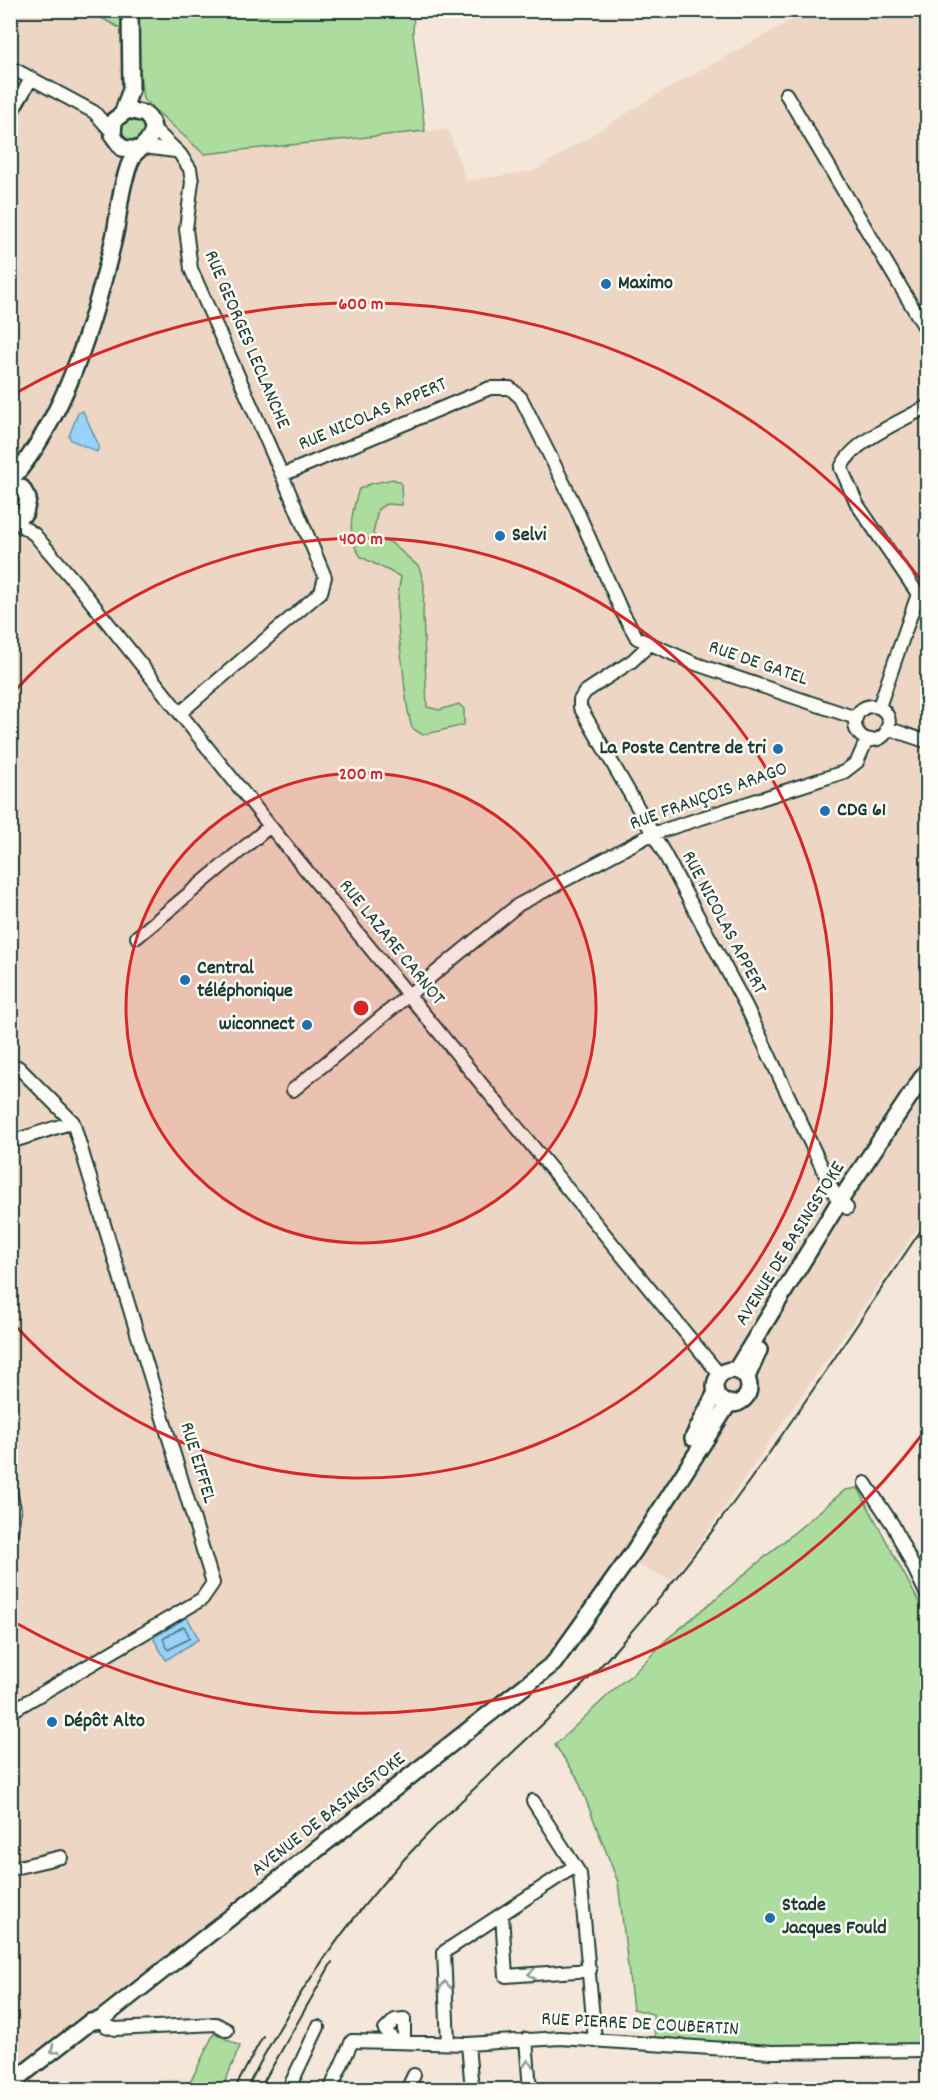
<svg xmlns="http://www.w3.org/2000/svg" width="938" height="2100" viewBox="0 0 938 2100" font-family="Dekko,sans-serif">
<rect width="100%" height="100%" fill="#f4e6d9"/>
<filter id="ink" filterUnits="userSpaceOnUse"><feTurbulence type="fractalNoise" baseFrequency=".0167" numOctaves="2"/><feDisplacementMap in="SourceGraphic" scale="12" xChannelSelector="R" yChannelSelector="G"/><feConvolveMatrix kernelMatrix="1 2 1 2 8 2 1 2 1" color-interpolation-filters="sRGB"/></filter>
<g filter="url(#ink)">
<path fill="#eed6c4" d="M11 11H90L136 37 204 154 448 129 466 181 534 171 658 94 808 11H928L927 1215 701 1541 671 1580 631 1562 576 1643 34 2078 10 2047V1560L14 1553 19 1492 11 1463Z
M182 2078 176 2089H113L121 2083Z"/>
<path fill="#acdd9e" stroke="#668d69" stroke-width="1.5" d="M89 11H414L413 33 425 131 204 154 143 99 136 37Z
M122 130a11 11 0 1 1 22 0a11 11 0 1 1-22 0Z
M393 479 401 483 402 505 386 504 378 509 373 534 377 539 390 542 419 567 424 584 423 614 427 707 439 710 459 704 464 709V725L423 735 412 728C406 708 405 690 403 669 399 638 394 609 401 577L361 557C345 537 352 511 359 489L370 484Z
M858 1488 927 1617V2044L784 2047 655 2038 653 2014 633 2009 618 1882 577 1777 555 1745 622 1682 632 1675 666 1640 845 1490Z
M214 2033 240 2046 222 2089H187Z"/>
<path fill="#98d2f8" stroke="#6896aa" stroke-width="1.5" d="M83 411 99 446 97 452 71 440 69 436 78 413Z
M187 1617 199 1639 166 1660 153 1638Z"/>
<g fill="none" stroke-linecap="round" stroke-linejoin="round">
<path stroke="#4f7982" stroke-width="1.5" d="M184 1626 190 1638 168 1650 163 1639Z"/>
<defs>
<path id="minor" d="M10 67 94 112 112 132
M786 94 928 333
M10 115 31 79
M153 128 180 154 190 169 192 182 186 229 191 269 282 475
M144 147 175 151
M14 521 34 534 76 583 270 826 720 1375
M918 594 857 504 841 468C852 441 902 421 928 406
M649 645 632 661 585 692 580 700V707L664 853 746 1006 835 1195 847 1208
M855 723a17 17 0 1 1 34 0a17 17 0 1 1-34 0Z
M879 707 918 594 928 596
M180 713 321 592 325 577 282 475 490 388H510L521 398 576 508 621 610 637 638 696 664 856 718
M887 728 928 742
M137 937 270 826
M293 1090 518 905 652 834 844 772 857 762 867 739
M10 1142 73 1122
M865 1483 893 1525 928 1597
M10 1491 14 1509 10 1540
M10 1712 202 1599 213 1583 73 1122 18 1067
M533 1801 580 1874 595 2041
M10 1869 61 1857
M502 1914 506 1976 590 1970
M100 2020 106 2026 115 2029 216 2024 227 2030
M526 2039 530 2090
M396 2042 385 2030 395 2020 404 2019V2042
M448 2043 444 1952 575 1866
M468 2044 472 2090
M288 2090 318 2027
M330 2090 352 2041 468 2044 560 2038 772 2052 928 2050
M407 2090 414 2075"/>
<path id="major" d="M123 112 131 89 130 10
M10 481C66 418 95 318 114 238 119 217 119 195 126 175 128 167 132 156 138 150 151 139 160 128 145 114L128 110 114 120 113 136 122 148 139 150
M10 484 22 488 28 499 25 513 10 521
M736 1370 839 1202 928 1069
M715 1387a17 17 0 1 1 34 0a17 17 0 1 1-34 0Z
M747 1377 759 1350
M693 1438 716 1392
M10 2084 90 2022 100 2020 554 1663 634 1551 729 1403"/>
</defs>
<use href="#minor" stroke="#1f3d34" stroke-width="16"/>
<use href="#major" stroke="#1f3d34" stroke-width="20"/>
<use href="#minor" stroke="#fdfcf7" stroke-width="12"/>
<use href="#major" stroke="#fdfcf7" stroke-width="15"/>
<path stroke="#1f3d34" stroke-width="2" d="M234 2090 263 2036
M246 2090C292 1997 354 1910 426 1836 488 1772 558 1715 617 1648 734 1516 828 1366 928 1220
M259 2090 332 1962"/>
</g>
<defs><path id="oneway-chevron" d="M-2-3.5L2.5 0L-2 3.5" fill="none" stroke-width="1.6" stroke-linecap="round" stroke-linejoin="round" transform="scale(1.5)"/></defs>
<g stroke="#8e9c96">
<use href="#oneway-chevron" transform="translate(532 1974) rotate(176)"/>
<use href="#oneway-chevron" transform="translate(445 1985) rotate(-92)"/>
<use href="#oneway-chevron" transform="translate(54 2050) rotate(142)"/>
<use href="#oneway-chevron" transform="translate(528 2064) rotate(-94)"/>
</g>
</g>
<circle cx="361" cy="1008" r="235" fill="#d62828" fill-opacity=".12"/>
<g fill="none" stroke="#d62828" stroke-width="3">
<circle cx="361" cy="1008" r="235"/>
<path d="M12 694A470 470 0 1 1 12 1322"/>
<path d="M924 1432A705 705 0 0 1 14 1622M14 394A705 705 0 0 1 924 584"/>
</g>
<g fill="#1f6fb2" stroke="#fdfcf7" stroke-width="2">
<circle cx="606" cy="284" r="6"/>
<circle cx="500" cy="536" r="6"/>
<circle cx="778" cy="749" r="6"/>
<circle cx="825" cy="811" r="6"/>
<circle cx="185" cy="980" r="6"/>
<circle cx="307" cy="1025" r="6"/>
<circle cx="52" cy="1722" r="6"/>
<circle cx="770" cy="1918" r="6"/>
</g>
<g text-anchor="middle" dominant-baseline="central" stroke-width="5" stroke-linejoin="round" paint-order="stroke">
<g font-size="20" font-weight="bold" fill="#1f3d34" stroke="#fdfcf7" text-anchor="start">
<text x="618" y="284">Maximo</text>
<text x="512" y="536">Selvi</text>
<text x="766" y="749" text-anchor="end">La Poste Centre de tri</text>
<text x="837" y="811">CDG 61</text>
<text x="197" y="969">Central<tspan x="197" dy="23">téléphonique</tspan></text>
<text x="295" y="1025" text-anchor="end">wiconnect</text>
<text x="64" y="1722">Dépôt Alto</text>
<text x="782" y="1906">Stade<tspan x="782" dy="23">Jacques Fould</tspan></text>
</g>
<g font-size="20" fill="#1f3d34" stroke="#fdfcf7">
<text transform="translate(246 340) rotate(67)">RUE GEORGES LECLANCHE</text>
<text transform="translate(373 415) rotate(-23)">RUE NICOLAS APPERT</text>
<text transform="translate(758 664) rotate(19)">RUE DE GATEL</text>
<text transform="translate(709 797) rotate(-20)">RUE FRANÇOIS ARAGO</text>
<text transform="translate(723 923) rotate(62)">RUE NICOLAS APPERT</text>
<text transform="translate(391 943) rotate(51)">RUE LAZARE CARNOT</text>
<text transform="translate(791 1244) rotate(-58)">AVENUE DE BASINGSTOKE</text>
<text transform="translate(197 1463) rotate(73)">RUE EIFFEL</text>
<text transform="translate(329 1815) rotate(-38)">AVENUE DE BASINGSTOKE</text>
<text transform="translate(640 2025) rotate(3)">RUE PIERRE DE COUBERTIN</text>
</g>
</g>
<circle cx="361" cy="1008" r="9" fill="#d62828" stroke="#fdfcf7" stroke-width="3"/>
<g font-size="18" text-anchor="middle" font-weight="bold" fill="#d62828" stroke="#fdfcf7" stroke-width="5" stroke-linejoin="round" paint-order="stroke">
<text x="361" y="309">600 m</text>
<text x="361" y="544">400 m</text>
<text x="361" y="779">200 m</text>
</g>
<rect width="938" height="2100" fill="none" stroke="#fdfcf7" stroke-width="36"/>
<rect x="18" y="18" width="902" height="2064" fill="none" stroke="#1f3d34" stroke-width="2" filter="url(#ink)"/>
</svg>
